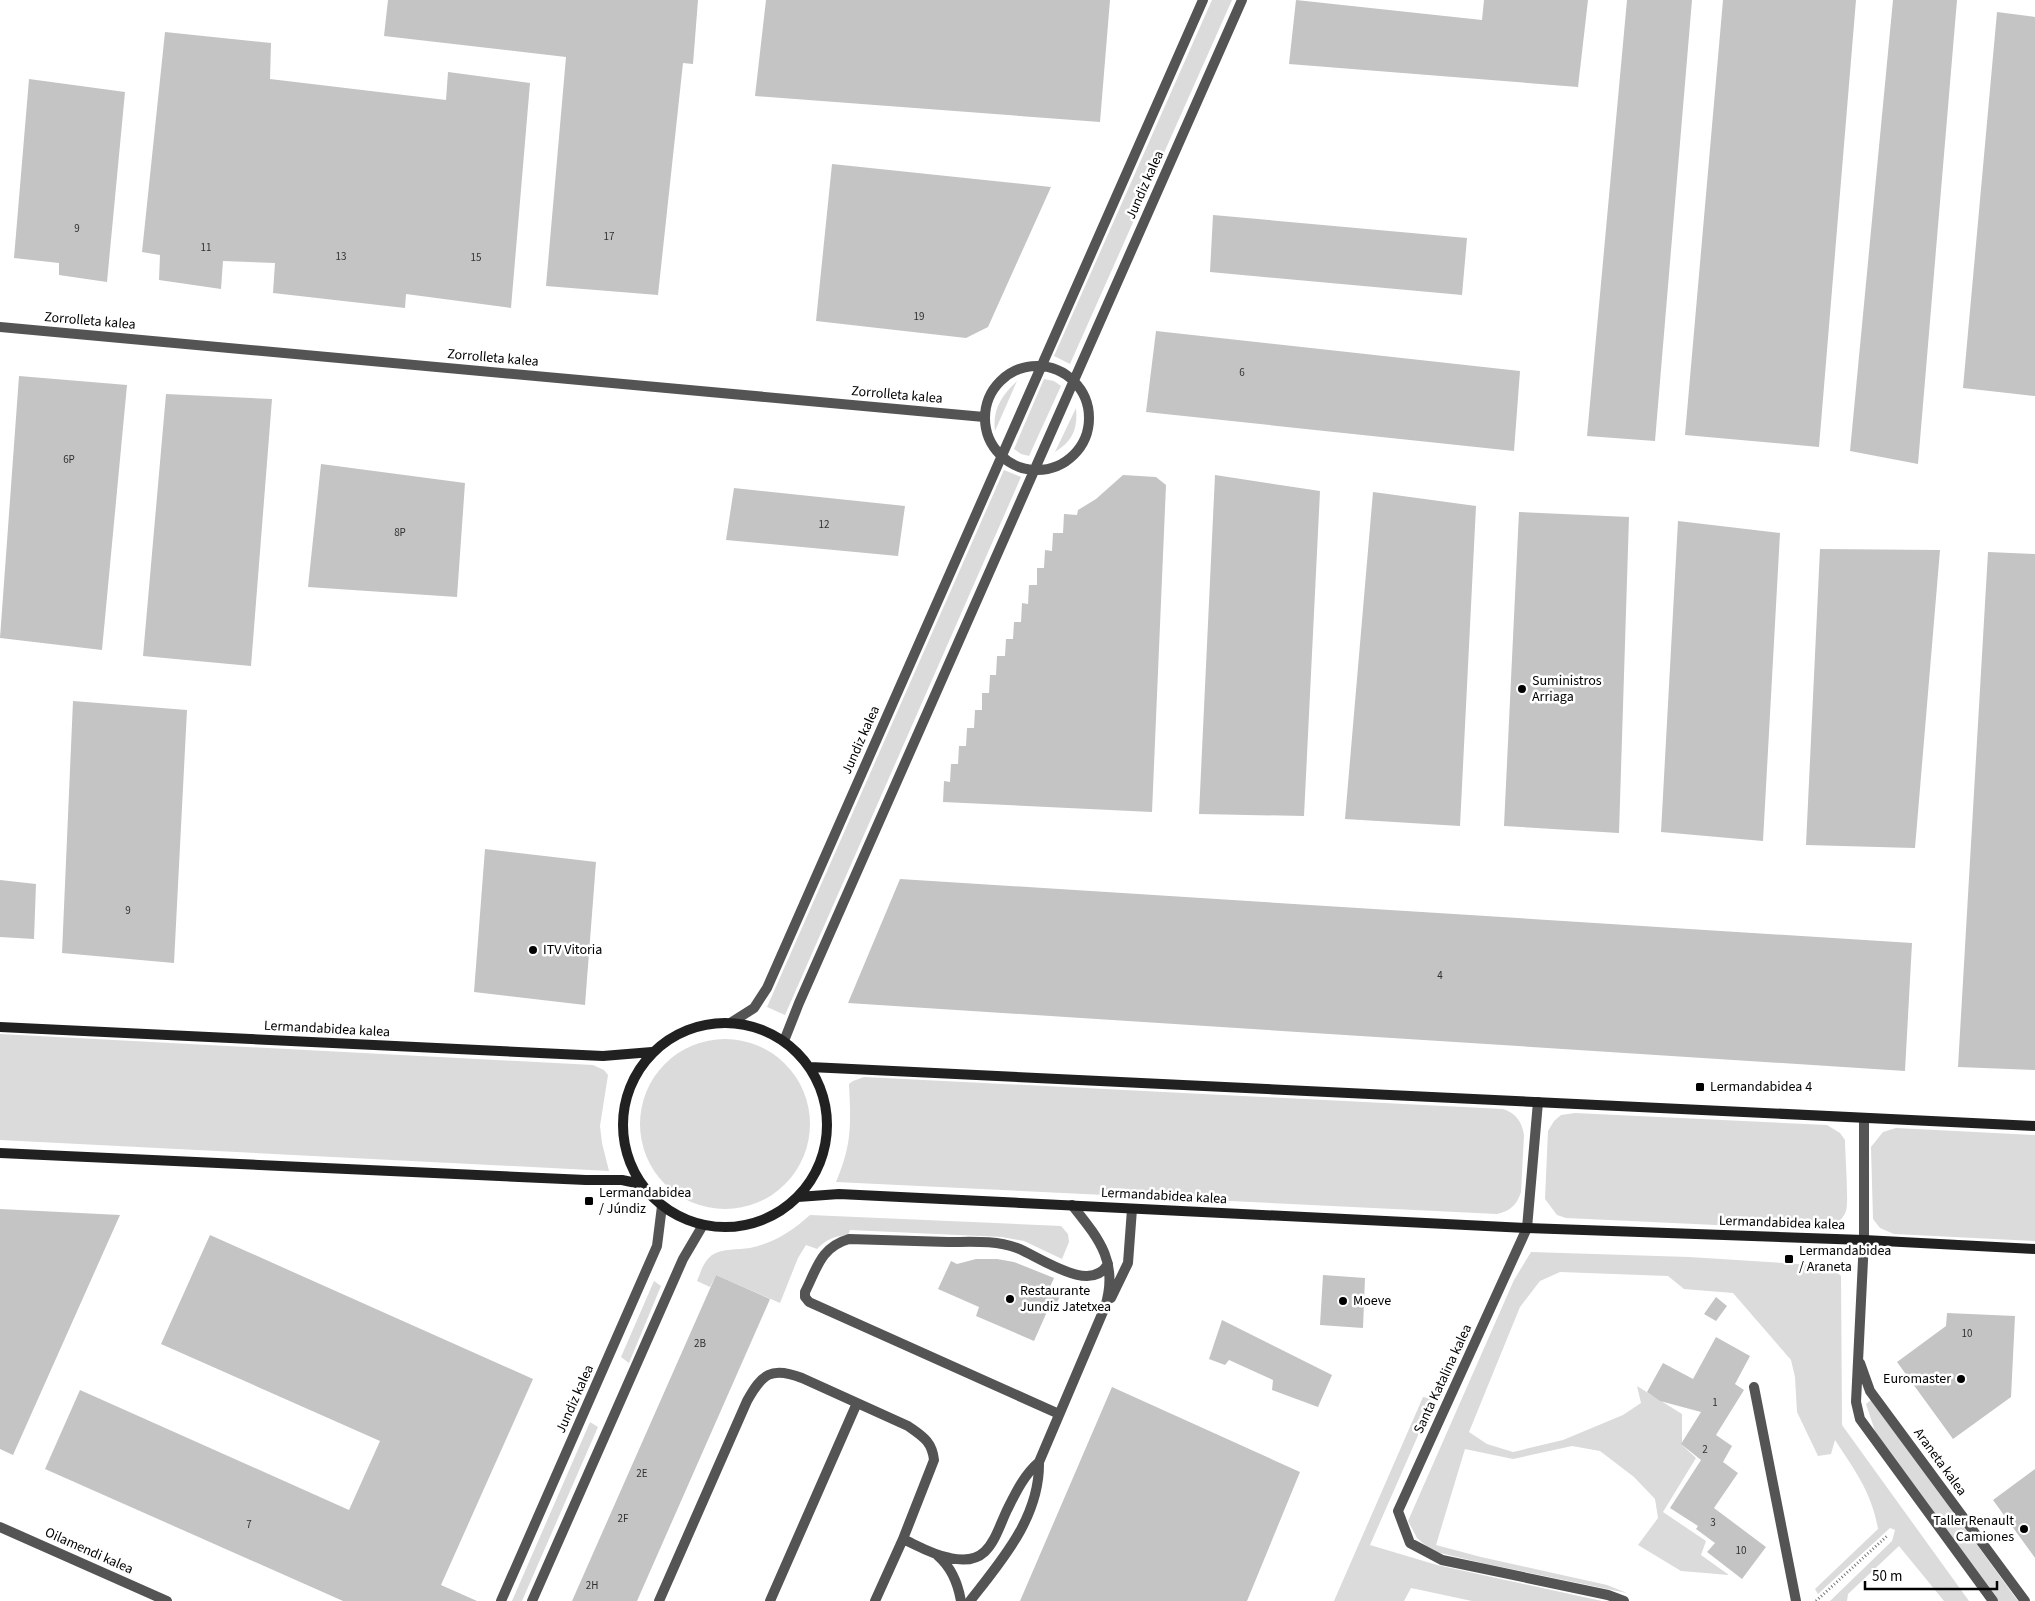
<svg xmlns="http://www.w3.org/2000/svg" width="2035" height="1601" viewBox="0 0 2035 1601" font-family="'Source Sans 3',sans-serif">
<rect width="100%" height="100%" fill="#fff"/>
<path fill="#dbdbdb" d="M1212 0H1232L1070 364 1054 356Z
M1044 379 1054 381 1061 386 1029 456 1021 454 1014 449Z
M1017 381 995 431C992 410 1002 395 1017 381Z
M1076 408C1078 428 1073 441 1055 452Z
M1004 470 1021 477 785 1015 767 1007Z
M0 1034 593 1065 604 1070 608 1075 600 1126 602 1143 609 1171 0 1140Z
M640 1124a85 85 0 1 1 170 0a85 85 0 1 1-170 0Z
M864 1077 1503 1109C1516 1113 1522 1122 1524 1135L1521 1192C1517 1205 1510 1211 1497 1214L836 1182C852 1144 851 1125 849 1084L853 1081Z
M1575 1113 1827 1125 1840 1133 1845 1140C1845 1152 1849 1203 1846 1211 1842 1222 1832 1227 1822 1230L1566 1218 1557 1215 1545 1199 1548 1131 1554 1121 1561 1115Z
M1896 1128 2035 1135V1241L1894 1234 1880 1228 1873 1219 1871 1147 1883 1132Z
M810 1215 1061 1226 1068 1234 1069 1242 1062 1259 1024 1241 1002 1237 850 1230 848 1235C834 1236 827 1239 817 1249L806 1245 798 1258 780 1303 716 1275 710 1287 697 1281C701 1271 704 1261 712 1255 723 1248 738 1250 750 1248 774 1243 792 1231 810 1215Z
M1531 1252 1689 1257 1831 1266 1841 1276 1842 1425 1969 1601H1944L1899 1546 1848 1594 1847 1601H1830L1892 1541 1895 1530 1890 1528 1818 1594 1815 1589 1878 1529C1872 1493 1854 1469 1835 1440L1831 1454 1818 1456 1797 1412 1795 1377 1791 1360 1733 1293 1684 1289 1668 1276 1560 1272 1540 1281 1520 1307 1469 1432 1487 1444 1513 1452 1563 1440 1623 1415 1641 1403 1637 1386 1682 1414V1445L1696 1458 1663 1512 1706 1541 1701 1555 1729 1575 1681 1571 1638 1545 1658 1518 1655 1499 1634 1477 1600 1451 1572 1446 1513 1459 1465 1449 1436 1545 1481 1557 1607 1585 1627 1593 1482 1563 1432 1551 1417 1538 1408 1521 1514 1280Z
M654 1281 661 1286 629 1363 621 1357Z
M1423 1397 1434 1399 1370 1545 1437 1565 1602 1601H1472L1411 1588 1404 1601H1334Z
M1871 1400 2018 1601H1998L1876 1434 1866 1404Z
M590 1422 598 1427 522 1601H512Z"/>
<path fill="#c4c4c4" d="M388 0H698L693 64 683 63 658 295 546 286 566 57 384 36Z
M766 0H1110L1100 122 755 96Z
M1296 0 1482 20 1484 0H1588L1578 87 1289 64Z
M1627 0H1692L1655 441 1587 436Z
M1723 0H1856L1819 447 1685 435Z
M1893 0H1957L1918 464 1850 451Z
M1997 12 2035 17V396L1963 388Z
M165 32 271 43 270 79 446 100 448 72 530 83 511 308 406 294 405 308 273 293 275 263 223 261 221 289 159 280 160 255 142 252Z
M29 79 125 92 107 282 59 275V263L14 258Z
M832 164 1051 187 988 327 966 338 816 321Z
M1213 215 1467 238 1462 295 1210 272Z
M1156 331 1520 371 1514 451 1146 412Z
M19 376 127 385 102 650 0 638Z
M166 394 272 399 251 666 143 656Z
M321 464 465 483 457 597 308 587Z
M1123 475 1156 477 1166 485 1152 812 943 802 944 781 950 782 951 764H958L959 746H966L967 728H974L975 710H982V693H989L990 675H996L997 656H1005L1006 639H1013L1014 622H1021L1022 603 1028 604 1029 585H1037V568H1044L1045 550 1052 551 1053 533H1063L1064 514 1077 515 1078 510 1096 499Z
M1215 475 1320 491 1304 816 1199 814Z
M734 488 905 506 898 556 726 540Z
M1373 492 1476 506 1460 826 1345 819Z
M1519 512 1629 517 1619 833 1504 826Z
M1678 521 1780 533 1763 841 1661 832Z
M1820 549 1940 550 1915 848 1806 845Z
M1988 552 2035 554V1070L1958 1067Z
M73 701 187 710 174 963 62 953Z
M485 849 596 862 585 1005 474 992Z
M900 879 1912 943 1905 1071 848 1003Z
M0 880 36 884 34 939 0 937Z
M0 1209 120 1215 13 1455 0 1449Z
M210 1235 533 1379 441 1585 477 1601H343L45 1469 80 1390 349 1510 380 1441 161 1344Z
M976 1259H997L1014 1262 1054 1278 1049 1289 1061 1294 1055 1307 1050 1305 1034 1341 976 1316 979 1307 938 1289 951 1261 957 1264Z
M716 1275 770 1299 767 1306 637 1601H572Z
M1323 1275 1365 1278 1363 1328 1320 1325Z
M1716 1297 1727 1306 1716 1321 1704 1314Z
M1947 1313 2015 1316 2011 1397 1953 1439 1897 1362 1946 1326Z
M1222 1320 1332 1375 1318 1407 1272 1390 1273 1380 1229 1360 1225 1365 1209 1359Z
M1716 1337 1750 1356 1735 1384 1744 1390 1716 1435 1732 1446 1723 1462 1738 1473 1714 1508 1766 1547 1742 1579 1707 1552 1715 1543 1696 1529 1698 1526 1670 1508 1701 1460 1681 1444 1701 1412 1660 1401 1647 1392 1663 1363 1693 1379Z
M1112 1387 1300 1472 1247 1601H1020Z
M2035 1469V1558L1993 1500Z"/>
<g fill="none" stroke-linecap="round" stroke-linejoin="round">
<path stroke="#767676" stroke-width="3" stroke-dasharray="1 2.5" stroke-linecap="butt" d="M1816 1601 1887 1536"/>
<path stroke="#545454" stroke-width="10" d="M1111 1298 1128 1263 1132 1209
M1059 1414 809 1302 805 1297V1292C817 1268 821 1247 849 1239 882 1240 915 1241 948 1242 971 1242 995 1240 1017 1248 1040 1257 1091 1295 1108 1264
M938 1556C951 1567 958 1584 961 1601
M659 1601 747 1401C762 1374 771 1366 802 1378L908 1426C922 1436 932 1441 934 1460L903 1539
M770 1601 857 1403
M875 1601 903 1539C918 1546 933 1555 950 1558 989 1567 994 1538 1007 1510 1016 1492 1024 1475 1039 1462L1105 1307C1119 1262 1099 1239 1072 1205
M970 1601C1002 1560 1040 1517 1039 1462"/>
<path stroke="#545454" stroke-width="10" d="M0 327 984 417
M985 418a52 52 0 1 1 104 0a52 52 0 1 1-104 0Z
M732 1022 754 1008 767 988 1203 0
M784 1041 799 1003 1242 0
M1538 1102 1527 1228 1398 1511 1410 1543 1442 1560 1608 1595 1624 1601
M1864 1118V1240L1856 1402 1860 1419 1993 1601
M1860 1363 1870 1391 2025 1601
M1754 1387 1796 1601
M0 1527 167 1601
M501 1601 657 1246 662 1206
M532 1601 683 1259 703 1225"/>
<path stroke="#212121" stroke-width="10" d="M623 1125a102 102 0 1 1 204 0a102 102 0 1 1-204 0Z
M0 1027 603 1056 652 1052
M810 1067 2035 1126
M0 1153 586 1180H622L641 1184
M798 1197 839 1194 1527 1228 1864 1240 2035 1249"/>
</g>
<g fill="#000" stroke="#fff" stroke-width="2">
<circle cx="1522" cy="689" r="5"/>
<circle cx="533" cy="950" r="5"/>
<rect x="1695" y="1082" width="10" height="10" rx="2.5"/>
<rect x="584" y="1196" width="10" height="10" rx="2.5"/>
<rect x="1784" y="1254" width="10" height="10" rx="2.5"/>
<circle cx="1010" cy="1299" r="5"/>
<circle cx="1343" cy="1301" r="5"/>
<circle cx="1961" cy="1379" r="5"/>
<circle cx="2024" cy="1529" r="5"/>
</g>
<g text-anchor="middle" dominant-baseline="central" stroke-width="5" stroke-linejoin="round" paint-order="stroke">
<g font-size="11" fill="#313131">
<text x="77" y="228">9</text>
<text x="609" y="236">17</text>
<text x="206" y="247">11</text>
<text x="341" y="256">13</text>
<text x="476" y="257">15</text>
<text x="919" y="316">19</text>
<text x="1242" y="372">6</text>
<text x="69" y="459">6P</text>
<text x="824" y="524">12</text>
<text x="400" y="532">8P</text>
<text x="128" y="910">9</text>
<text x="1440" y="975">4</text>
<text x="1967" y="1333">10</text>
<text x="700" y="1343">2B</text>
<text x="1715" y="1402">1</text>
<text x="1705" y="1449">2</text>
<text x="642" y="1473">2E</text>
<text x="623" y="1518">2F</text>
<text x="1713" y="1522">3</text>
<text x="249" y="1524">7</text>
<text x="1741" y="1550">10</text>
<text x="592" y="1585">2H</text>
</g>
<g font-size="14" fill="#000" stroke="#fff">
<text transform="translate(1145 185) rotate(-66)">Jundiz kalea</text>
<text transform="translate(90 321) rotate(5)">Zorrolleta kalea</text>
<text transform="translate(493 358) rotate(5)">Zorrolleta kalea</text>
<text transform="translate(897 395) rotate(5)">Zorrolleta kalea</text>
<text transform="translate(861 740) rotate(-66)">Jundiz kalea</text>
<text transform="translate(327 1029) rotate(3)">Lermandabidea kalea</text>
<text transform="translate(1164 1196) rotate(3)">Lermandabidea kalea</text>
<text transform="translate(1782 1223) rotate(2)">Lermandabidea kalea</text>
<text transform="translate(1443 1379) rotate(-65)">Santa Katalina kalea</text>
<text transform="translate(575 1399) rotate(-66)">Jundiz kalea</text>
<text transform="translate(1940 1462) rotate(54)">Araneta kalea</text>
<text transform="translate(89 1551) rotate(24)">Oilamendi kalea</text>
</g>
<g font-size="14" fill="#000" stroke="#fff" text-anchor="start">
<text x="1532" y="681">Suministros<tspan x="1532" dy="16">Arriaga</tspan></text>
<text x="543" y="950">ITV Vitoria</text>
<text x="1710" y="1087">Lermandabidea 4</text>
<text x="599" y="1193">Lermandabidea<tspan x="599" dy="16">/ Júndiz</tspan></text>
<text x="1799" y="1251">Lermandabidea<tspan x="1799" dy="16">/ Araneta</tspan></text>
<text x="1020" y="1291">Restaurante<tspan x="1020" dy="16">Jundiz Jatetxea</tspan></text>
<text x="1353" y="1301">Moeve</text>
<text x="1951" y="1379" text-anchor="end">Euromaster</text>
<text x="2014" y="1521" text-anchor="end">Taller Renault<tspan x="2014" dy="16">Camiones</tspan></text>
</g>
</g>
<path d="M1865 1581v8h132v-8" fill="none" stroke="#000000" stroke-width="2.5"/>
<text x="1872" y="1581" font-size="15" fill="#000000" stroke="#ffffff" stroke-width="4" paint-order="stroke">50 m</text>
</svg>
